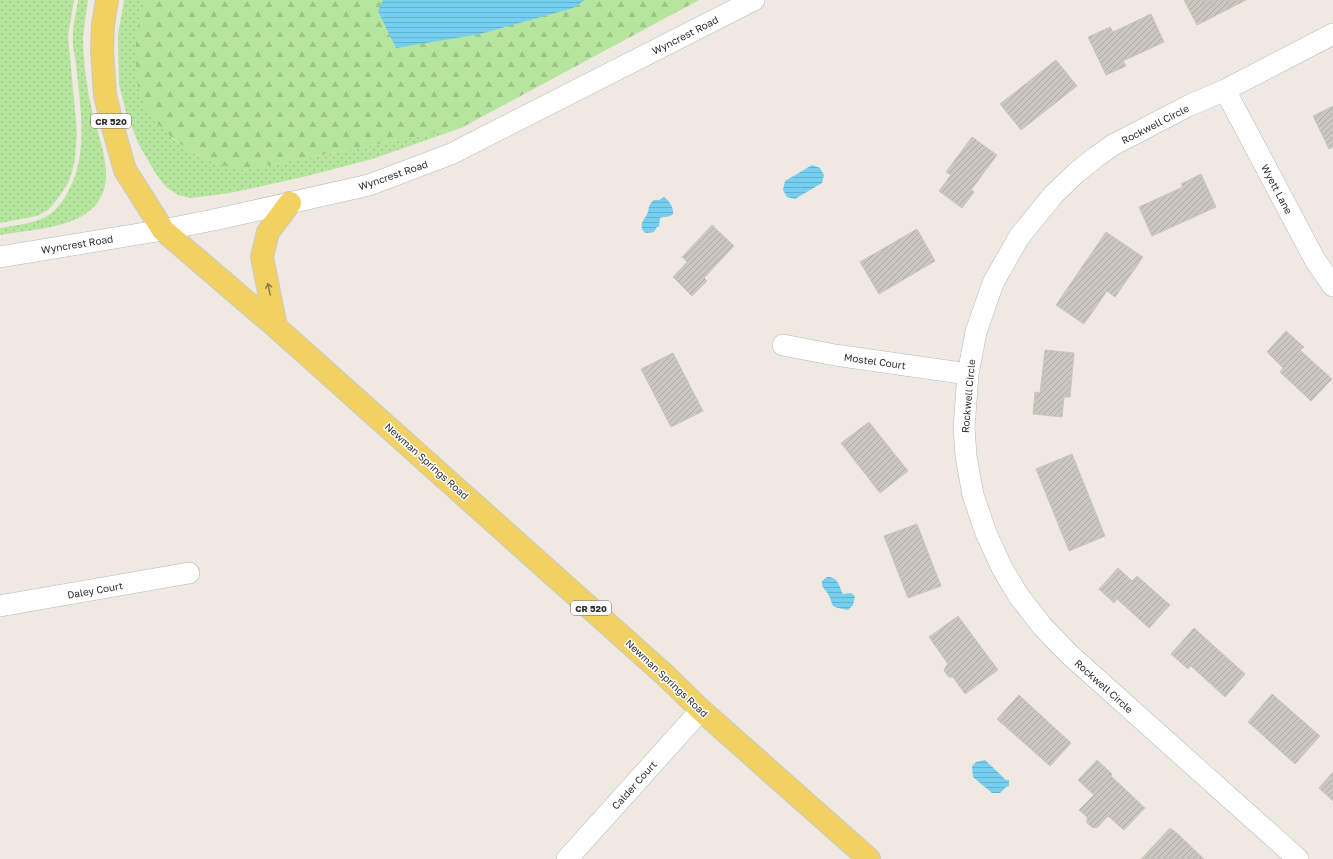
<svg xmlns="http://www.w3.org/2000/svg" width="1333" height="859" viewBox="0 0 1333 859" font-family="'Golos Text',sans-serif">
<defs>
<pattern id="grass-dots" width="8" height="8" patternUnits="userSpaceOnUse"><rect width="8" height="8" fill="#b6e59e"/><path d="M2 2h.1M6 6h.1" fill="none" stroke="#9dc588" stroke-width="1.8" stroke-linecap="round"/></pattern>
<pattern id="forest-firs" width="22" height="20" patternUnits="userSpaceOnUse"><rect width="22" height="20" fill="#b6e59e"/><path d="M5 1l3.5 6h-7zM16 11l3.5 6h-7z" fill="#9dc588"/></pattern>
<pattern id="water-rules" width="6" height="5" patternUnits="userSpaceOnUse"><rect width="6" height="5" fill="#75cff0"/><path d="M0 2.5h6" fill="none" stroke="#66b2ce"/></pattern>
<pattern id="building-hatch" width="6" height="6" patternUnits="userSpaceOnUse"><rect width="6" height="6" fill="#cbc7bf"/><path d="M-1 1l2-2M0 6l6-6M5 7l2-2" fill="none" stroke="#afaba4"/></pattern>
</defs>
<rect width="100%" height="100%" fill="#efe9e1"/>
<path fill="url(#grass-dots)" d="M0 0H74L68 36 77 132 75 159 72 172 68 183 59 197 48 210 37 216 0 223Z
M78 0H88C86 13 84 26 83 39 83 54 85 70 87 85 89 99 93 114 97 129 106 161 117 195 82 216 63 228 23 231 0 235V228C15 225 34 224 47 216 57 210 64 200 69 190 89 152 80 104 76 64 75 57 73 49 73 42 72 28 76 14 78 0Z
M124 0H145L137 25 172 138 194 153 216 163 244 170 461 128 372 159 307 176 230 193 191 198 178 195 166 187 156 174 139 145 126 112 119 84 118 35Z"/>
<path fill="url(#forest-firs)" d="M145 0H699L461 128 244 170C234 168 223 166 214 162 183 149 152 127 140 94 135 82 135 36 138 23 139 16 142 8 145 0Z"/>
<path fill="url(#water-rules)" d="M383 0H585L573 8 480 34 396 48 378 11Z
M812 165 820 168 824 175 822 183 795 199 787 197 783 190 785 181Z
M664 197C669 200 674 208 673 214 669 218 665 216 660 218L659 227H657L654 232 646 233 643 231C639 222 645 220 648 212 649 207 649 204 654 200H659Z
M827 577C838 576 839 586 843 594L851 593 855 596 853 605 848 610 838 608 833 606C831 602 831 599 829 596 827 590 821 589 822 581Z
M985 760 1006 780H1009V786L1006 787 1000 793H992L973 777 972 766 976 762Z"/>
<path fill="url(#building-hatch)" stroke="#cbc5ba" d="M1184 0H1246L1197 25Z
M1151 14 1164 42 1123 61 1126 66 1106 75 1088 37 1110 27 1113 32Z
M1056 60 1077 86 1021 130 1000 104Z
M1333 106V147L1329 149 1313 116Z
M972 137 997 155 971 190 974 192 962 208 939 191 951 175 946 172Z
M1201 174 1216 207 1152 236 1139 207 1183 187 1181 184Z
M712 225 734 246 704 278 707 281 692 296 673 277 687 262 682 257Z
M917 229 935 261 879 294 860 262Z
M1106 232 1143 257 1115 297 1107 291 1084 324 1056 305Z
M1286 331 1304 347 1300 350 1332 379 1311 401 1280 372 1283 368 1267 352Z
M1045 350 1074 353 1070 397H1064L1062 417 1033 414 1035 392 1040 393Z
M673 353 703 411 671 427 641 369Z
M869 422 908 471 880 493 841 443Z
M1072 454 1105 536 1069 551 1036 469Z
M917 524 941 586 908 598 884 536Z
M1118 568 1132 581 1137 576 1170 605 1149 628 1117 599 1114 603 1099 589Z
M958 616 998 670 965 694 953 677H949L944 671 946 666 948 664 929 637Z
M1194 628 1245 674 1225 697 1191 666 1188 669 1171 654Z
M1272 694 1320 736 1295 764 1248 722Z
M1019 695 1071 743 1050 766 997 719Z
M1097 760 1112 774 1111 776 1145 808 1124 830 1108 816 1098 827 1093 828 1087 823V817L1079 810 1094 795 1078 780Z
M1333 772V801L1319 788Z
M1170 828 1178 834 1204 859H1141Z"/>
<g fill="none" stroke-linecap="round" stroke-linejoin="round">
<defs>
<path id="minor" d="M1225 90 1315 260 1333 286
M0 257 163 230 218 219 369 185 451 154 754 0
M783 345 835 355 968 374
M0 606 189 573
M567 859 701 710
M1298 859 1069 654 1042 626 1018 595 1002 568 986 533 973 495 966 456 964 428 968 374 976 332 993 283 1019 237 1054 194 1076 173 1096 157 1113 145 1188 106 1225 90 1333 34"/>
<path id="major" d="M107 0 103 25 102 50 105 95 114 131 125 170 163 230 276 327 665 675 701 710 869 859
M276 327 262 257 268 232 290 203"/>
</defs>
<use href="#minor" stroke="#b4b7c1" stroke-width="22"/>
<use href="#major" stroke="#c9c9c9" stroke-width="24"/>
<use href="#minor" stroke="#fff" stroke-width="21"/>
<use href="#major" stroke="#f2d163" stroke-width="22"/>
</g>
<defs><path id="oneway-shaft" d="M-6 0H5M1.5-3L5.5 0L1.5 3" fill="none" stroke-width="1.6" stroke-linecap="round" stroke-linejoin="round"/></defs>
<use stroke="#908048" href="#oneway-shaft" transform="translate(269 289) rotate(-101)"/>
<g text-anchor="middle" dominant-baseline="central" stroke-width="3" stroke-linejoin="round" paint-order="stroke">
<g fill="#fff" stroke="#6d6d6d" stroke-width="1">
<rect x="91" y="114" width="40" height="14" rx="3"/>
<rect x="571" y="601" width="40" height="14" rx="3"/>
</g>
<g font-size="9" font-weight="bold" fill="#2e2e2e">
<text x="111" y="121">CR 520</text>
<text x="591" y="608">CR 520</text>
</g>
<g font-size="10" fill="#2e2e2e" stroke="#fff">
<text transform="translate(685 35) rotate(-27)">Wyncrest Road</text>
<text transform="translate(1155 124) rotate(-27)">Rockwell Circle</text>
<text transform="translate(393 175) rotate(-19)">Wyncrest Road</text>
<text transform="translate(1277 189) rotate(62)">Wyett Lane</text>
<text transform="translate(77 244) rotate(-9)">Wyncrest Road</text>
<text transform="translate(875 361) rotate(8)">Mostel Court</text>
<text transform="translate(968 396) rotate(-85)">Rockwell Circle</text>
<text transform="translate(427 461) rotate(42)">Newman Springs Road</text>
<text transform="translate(95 590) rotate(-10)">Daley Court</text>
<text transform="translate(667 678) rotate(43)">Newman Springs Road</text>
<text transform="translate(1104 686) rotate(42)">Rockwell Circle</text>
<text transform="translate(634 785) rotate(-48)">Calder Court</text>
</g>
</g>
</svg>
